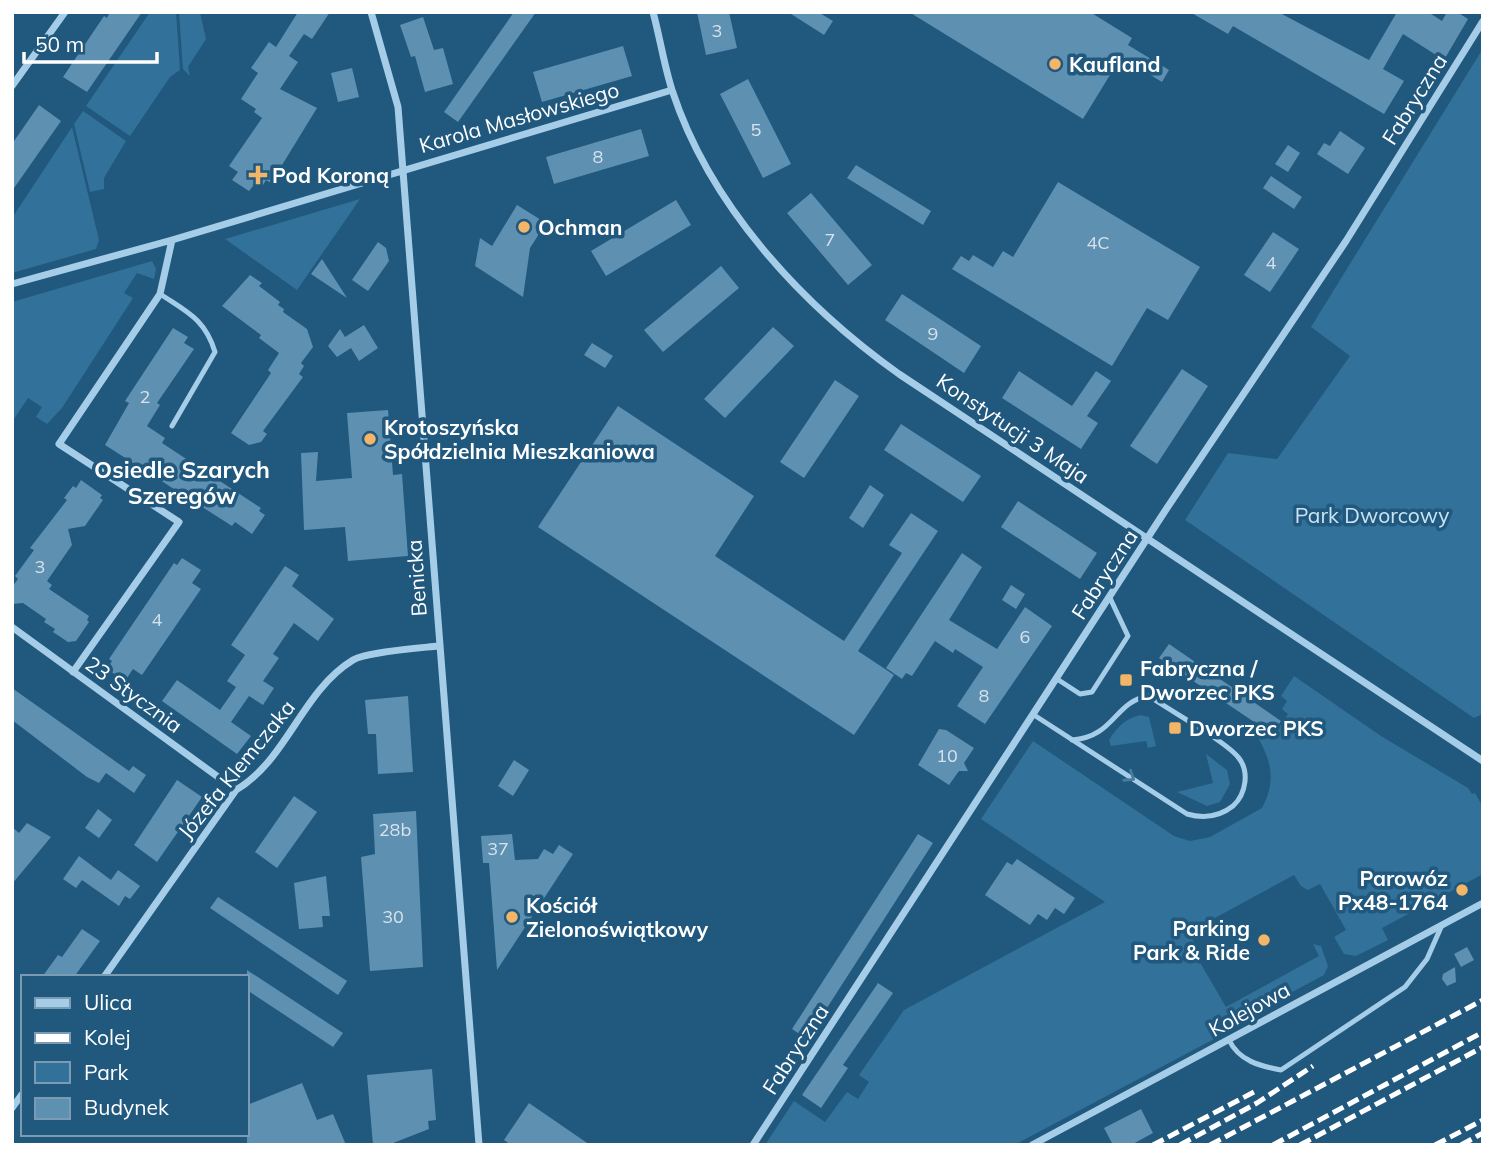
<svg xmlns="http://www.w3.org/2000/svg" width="1495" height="1157" viewBox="0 0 1495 1157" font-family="Mulish,sans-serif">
<rect width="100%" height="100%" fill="#21587e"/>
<path fill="#31719a" d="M150 12H176L180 70 170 77 130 136 86 106Z
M179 12H200L206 39 188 67 190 76 183 69Z
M1482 50 1483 714 1474 718 1185 520 1228 453 1277 459 1350 356 1311 327Z
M83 111 126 141 104 178V189L90 192 74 124Z
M72 127 99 240 96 249 12 273V218Z
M360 199 297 290 225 239Z
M152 261 156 269 154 279 137 273 124 293 133 298 62 408 47 424 36 417 42 407 28 398 12 422V302Z
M1294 676 1381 736 1468 788 1472 794 1475 793 1483 807V874L1382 928 1388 940 1356 956 1344 954 1334 937 1346 930 1320 884 1308 890 1301 886 1294 875 1189 932 1195 944 1191 947 1226 1007 1319 956 1313 944 1321 946 1328 966 1324 975 1238 1021 1216 1038 1014 1145H765L794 1101 825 1122 847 1092 858 1099 869 1082 859 1075 904 1010 1105 902 981 819 1033 741 1174 836 1190 841 1210 837 1262 808C1277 780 1271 760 1256 734L1260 728 1273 736 1288 714 1282 709 1287 701 1281 696Z
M1140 715 1149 717 1156 746 1148 748 1146 741 1111 746 1109 740C1117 727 1125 719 1140 715Z
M1206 754 1227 770 1230 784 1220 802 1207 806 1177 792 1213 783Z"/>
<path fill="#5e90b1" d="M110 12H142L87 92 63 77 104 16 107 18Z
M298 12H330L312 39 304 34 289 56 298 62 280 89 317 108 271 183 266 180 263 185 257 181 249 191 232 180 238 172 229 166 262 118 254 112 256 109 241 99 258 73 251 68 269 42 276 47Z
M514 12H536L458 122 444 112Z
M697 12H729L737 48 706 55Z
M788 12H818L833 21 824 35Z
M909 12H1090L1132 38 1128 45 1169 70 1162 82 1121 57 1083 119Z
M1190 12H1278L1369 60 1397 12H1428L1442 21 1447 12H1457L1468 19 1444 60 1403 34 1383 69 1404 81 1384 114 1233 26 1228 34Z
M423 17 434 50 443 48 453 84 425 92 415 56 411 57 400 25Z
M623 46 632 76 542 102 533 72Z
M352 68 359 97 338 102 331 73Z
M748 79 791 164 763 178 720 94Z
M39 105 61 121 12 191V144Z
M641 129 649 156 554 184 546 157Z
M1340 131 1365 148 1348 174 1317 154 1324 143 1330 146Z
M1288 145 1300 153 1288 172 1275 164Z
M856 165 931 211 923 225 847 178Z
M1271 176 1302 197 1294 209 1263 188Z
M1058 182 1200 267 1168 320 1147 308 1112 366 952 269 961 256 969 261 973 255 993 267 1003 251 1013 257Z
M811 193 872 265 848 285 787 213Z
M676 200 691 225 606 276 591 251Z
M517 205 546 223 530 248 523 297 475 266 480 238 492 246Z
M1273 232 1299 249 1270 292 1244 275Z
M378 242 386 248 389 261 368 291 352 280Z
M322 259 347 298 311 274Z
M721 266 739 288 663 352 644 330Z
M250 275 262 283 259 286 280 302 278 305 284 309 283 312 307 329 313 347 301 363 304 366 299 374 303 377 263 431 267 434 261 442 249 445 231 433 271 373 268 370 279 353 259 338 261 335 222 306Z
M902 294 981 346 964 373 885 320Z
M364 325 378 348 359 361 351 348 337 357 328 346 340 329 345 337Z
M773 327 794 346 725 418 704 399Z
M173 328 188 337 184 343 194 349 157 403 160 405 147 426 165 438 162 443 261 508 259 511 265 515 252 534 235 522 232 526 105 445 129 403 125 401Z
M592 343 613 356 605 368 584 355Z
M1182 369 1208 386 1157 464 1130 446Z
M1019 371 1072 406 1096 371 1111 381 1087 416 1098 423 1081 449 1002 398Z
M835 380 859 396 804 478 780 462Z
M618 406 754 496 715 556 844 641 902 553 889 545 911 513 938 531 858 651 894 675 854 735 538 527Z
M388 410 393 475 402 474 408 556 348 561 345 527 304 530 301 453 318 452 316 481 352 478 347 413Z
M901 424 981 476 963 502 884 450Z
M81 480 102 495 100 498 103 500 85 526 68 529 72 545 47 581 52 585 49 589 89 616 87 620 89 622 76 641 68 642 53 632 55 629 44 622 46 619 23 603 12 604V587L18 579 15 576 34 550 30 548 67 500 64 498 73 486 76 488Z
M870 485 884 495 863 528 849 518Z
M1018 501 1097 553 1080 579 1001 527Z
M962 553 982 567 949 620 997 649 1025 607 1052 626 985 724 957 706 983 667 955 649 953 653 935 641 912 676 906 673 902 679 886 668Z
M182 558 201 570 192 583 201 589 142 675 133 669 125 681 107 669 112 661 109 659 174 563 177 565Z
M285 566 299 575 292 586 334 619 318 641 294 623 273 654 279 658 263 681 274 688 263 705 249 696 231 722 251 736 237 754 162 701 177 680 220 710 236 687 227 681 245 655 231 645Z
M1011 585 1025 594 1016 609 1002 600Z
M1169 644 1281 721 1272 734 1159 658Z
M12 688 129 771 133 766 146 775 134 793 106 773 99 783 87 777 12 720Z
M408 696 413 772 378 774 376 734H368L365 700Z
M939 729 946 730 974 748 964 763 968 771H959L949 785 918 765Z
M514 760 529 770 513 796 498 786Z
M177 780 202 797 157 862 134 845Z
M294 796 317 812 277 868 255 852Z
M98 809 112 820 99 838 85 828Z
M416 811 423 967 370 971 361 857 375 854 373 814Z
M27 823 51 837 12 884V827L19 833Z
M512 834 515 860 538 859 544 849 553 854 559 845 573 854 497 970 489 863H483L481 836Z
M918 834 933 843 807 1039 792 1029Z
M79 856 111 880 118 870 140 886 130 899 125 896 119 906 82 880 76 888 63 879Z
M1017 859 1075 898 1064 914 1055 908 1047 920 1038 914 1030 925 985 895 1007 862 1012 865Z
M326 876 330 916H322L323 927 299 929 294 883Z
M218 897 347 981 338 995 210 908Z
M82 929 100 941 74 977H42L58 955 62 957Z
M1467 947 1474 960 1461 967 1454 954Z
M1455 967 1456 982 1447 986 1442 979 1443 974Z
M247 970 343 1033 333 1047 247 990Z
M878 983 893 993 843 1065 848 1068 821 1108 802 1095Z
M432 1069 436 1120 428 1121 429 1129 388 1145H373L367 1075Z
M302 1083 317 1120 333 1114 346 1145H247V1105Z
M529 1103 590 1145H511L504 1140Z
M1141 1109 1153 1133 1131 1145H1113L1104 1128Z"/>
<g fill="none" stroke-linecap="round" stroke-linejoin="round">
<path stroke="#a6cde7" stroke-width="5" d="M160 294C187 312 205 319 215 352L172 426
M1057 679 1080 694 1092 692 1128 636 1110 598
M1034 715 1187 814C1204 819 1219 817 1233 806 1246 794 1250 771 1238 757 1225 741 1169 710 1149 696 1114 701 1115 737 1072 740
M1229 1040C1239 1061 1260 1066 1281 1070L1405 987 1427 959 1442 925"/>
<path stroke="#a6cde7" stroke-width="7" d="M371 12 398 107 479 1145
M653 12C660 38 664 65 672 90 710 206 802 305 899 374L1483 761
M12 86 65 12
M12 284 172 240 672 90
M12 627 236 790
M73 672 179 522 59 444 160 294 172 240
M104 977 236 790C287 760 302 691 353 660 366 652 420 648 438 646
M12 1108 23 1093
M753 1145 1165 511 1346 241 1483 21
M1032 1145 1483 903"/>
<path stroke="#fff" stroke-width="5" stroke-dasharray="12 5" stroke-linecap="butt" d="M1153 1145 1254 1092
M1180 1145 1257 1103 1313 1066
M1210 1145 1483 1000
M1273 1145 1483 1032
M1300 1145 1483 1047
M1435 1145 1483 1120
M1461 1145 1483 1133"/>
</g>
<defs><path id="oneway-chevron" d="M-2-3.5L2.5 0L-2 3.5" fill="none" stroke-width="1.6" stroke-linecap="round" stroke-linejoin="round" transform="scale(1.75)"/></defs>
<use stroke="#497b9e" href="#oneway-chevron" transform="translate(1130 777) rotate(33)"/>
<g fill="#f3b567" stroke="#21587e" stroke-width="2.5">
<circle cx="1055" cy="64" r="7"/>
<path d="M254.5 164.5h7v7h7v7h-7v7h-7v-7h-7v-7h7z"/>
<circle cx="524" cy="227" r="7"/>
<circle cx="370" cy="439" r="7"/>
<rect x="1119" y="673" width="14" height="14" rx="3.5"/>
<rect x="1168" y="721" width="14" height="14" rx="3.5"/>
<circle cx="1462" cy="890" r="7"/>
<circle cx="512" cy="917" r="7"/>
<circle cx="1264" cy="940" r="7"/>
</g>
<g text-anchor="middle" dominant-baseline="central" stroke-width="7" stroke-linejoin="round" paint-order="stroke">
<g font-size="18" fill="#d7e3ec">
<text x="717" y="30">3</text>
<text x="756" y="129">5</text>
<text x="598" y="156">8</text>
<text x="830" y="239">7</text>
<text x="1098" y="242">4C</text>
<text x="1271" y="262">4</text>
<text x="933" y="333">9</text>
<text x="145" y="396">2</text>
<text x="40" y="566">3</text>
<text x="157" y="619">4</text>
<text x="1025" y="636">6</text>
<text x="984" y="695">8</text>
<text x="947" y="755">10</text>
<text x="395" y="829">28b</text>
<text x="498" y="848">37</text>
<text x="393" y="916">30</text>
</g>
<g font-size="21" font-weight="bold" fill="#fff" stroke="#21587e" text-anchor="start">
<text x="1069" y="64">Kaufland</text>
<text x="272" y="175">Pod Koroną</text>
<text x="538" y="227">Ochman</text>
<text x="384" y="427">Krotoszyńska<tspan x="384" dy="24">Spółdzielnia Mieszkaniowa</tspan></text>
<text x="1140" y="668">Fabryczna /<tspan x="1140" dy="24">Dworzec PKS</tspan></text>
<text x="1189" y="728">Dworzec PKS</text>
<text x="1448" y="878" text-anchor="end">Parowóz<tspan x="1448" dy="24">Px48-1764</tspan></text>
<text x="526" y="905">Kościół<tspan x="526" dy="24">Zielonoświątkowy</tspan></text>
<text x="1250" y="928" text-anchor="end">Parking<tspan x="1250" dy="24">Park &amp; Ride</tspan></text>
</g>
<g font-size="21" fill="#fff" stroke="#21587e">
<text transform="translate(1414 99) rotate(-58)">Fabryczna</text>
<text transform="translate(519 117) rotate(-16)">Karola Masłowskiego</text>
<text transform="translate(1013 428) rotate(34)">Konstytucji 3 Maja</text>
<text transform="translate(1104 574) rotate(-57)">Fabryczna</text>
<text transform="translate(416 578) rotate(-94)">Benicka</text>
<text transform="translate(134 694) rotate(36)">23 Stycznia</text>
<text transform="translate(236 769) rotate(-51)">Józefa Klemczaka</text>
<text transform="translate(1249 1009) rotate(-29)">Kolejowa</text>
<text transform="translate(795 1049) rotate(-57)">Fabryczna</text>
</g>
<g font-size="21" fill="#c9e4f5" stroke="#21587e">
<text x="1372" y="515">Park Dworcowy</text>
</g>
<g font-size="23" font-weight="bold" fill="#fff" stroke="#21587e">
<text x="182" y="469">Osiedle Szarych<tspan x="182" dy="26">Szeregów</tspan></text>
</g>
</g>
<rect width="1495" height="1157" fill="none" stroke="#ffffff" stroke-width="28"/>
<rect x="21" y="975" width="228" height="161" fill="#21587e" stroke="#7a9bb2" stroke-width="2"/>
<rect x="35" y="998" width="35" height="10" fill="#a6cde7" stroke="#7a9bb2" stroke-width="2"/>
<text x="84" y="1010" font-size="21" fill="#ffffff">Ulica</text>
<rect x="35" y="1033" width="35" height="10" fill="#ffffff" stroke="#7a9bb2" stroke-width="2"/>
<text x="84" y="1045" font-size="21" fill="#ffffff">Kolej</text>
<rect x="35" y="1062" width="35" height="21" fill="#31719a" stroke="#7a9bb2" stroke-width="2"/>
<text x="84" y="1080" font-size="21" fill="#ffffff">Park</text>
<rect x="35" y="1098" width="35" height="21" fill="#5e90b1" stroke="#7a9bb2" stroke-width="2"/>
<text x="84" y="1115" font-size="21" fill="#ffffff">Budynek</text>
<path d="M24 52v10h133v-10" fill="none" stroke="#ffffff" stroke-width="3.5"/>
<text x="35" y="52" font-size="21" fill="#ffffff" stroke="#21587e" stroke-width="5" paint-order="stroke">50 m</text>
</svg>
